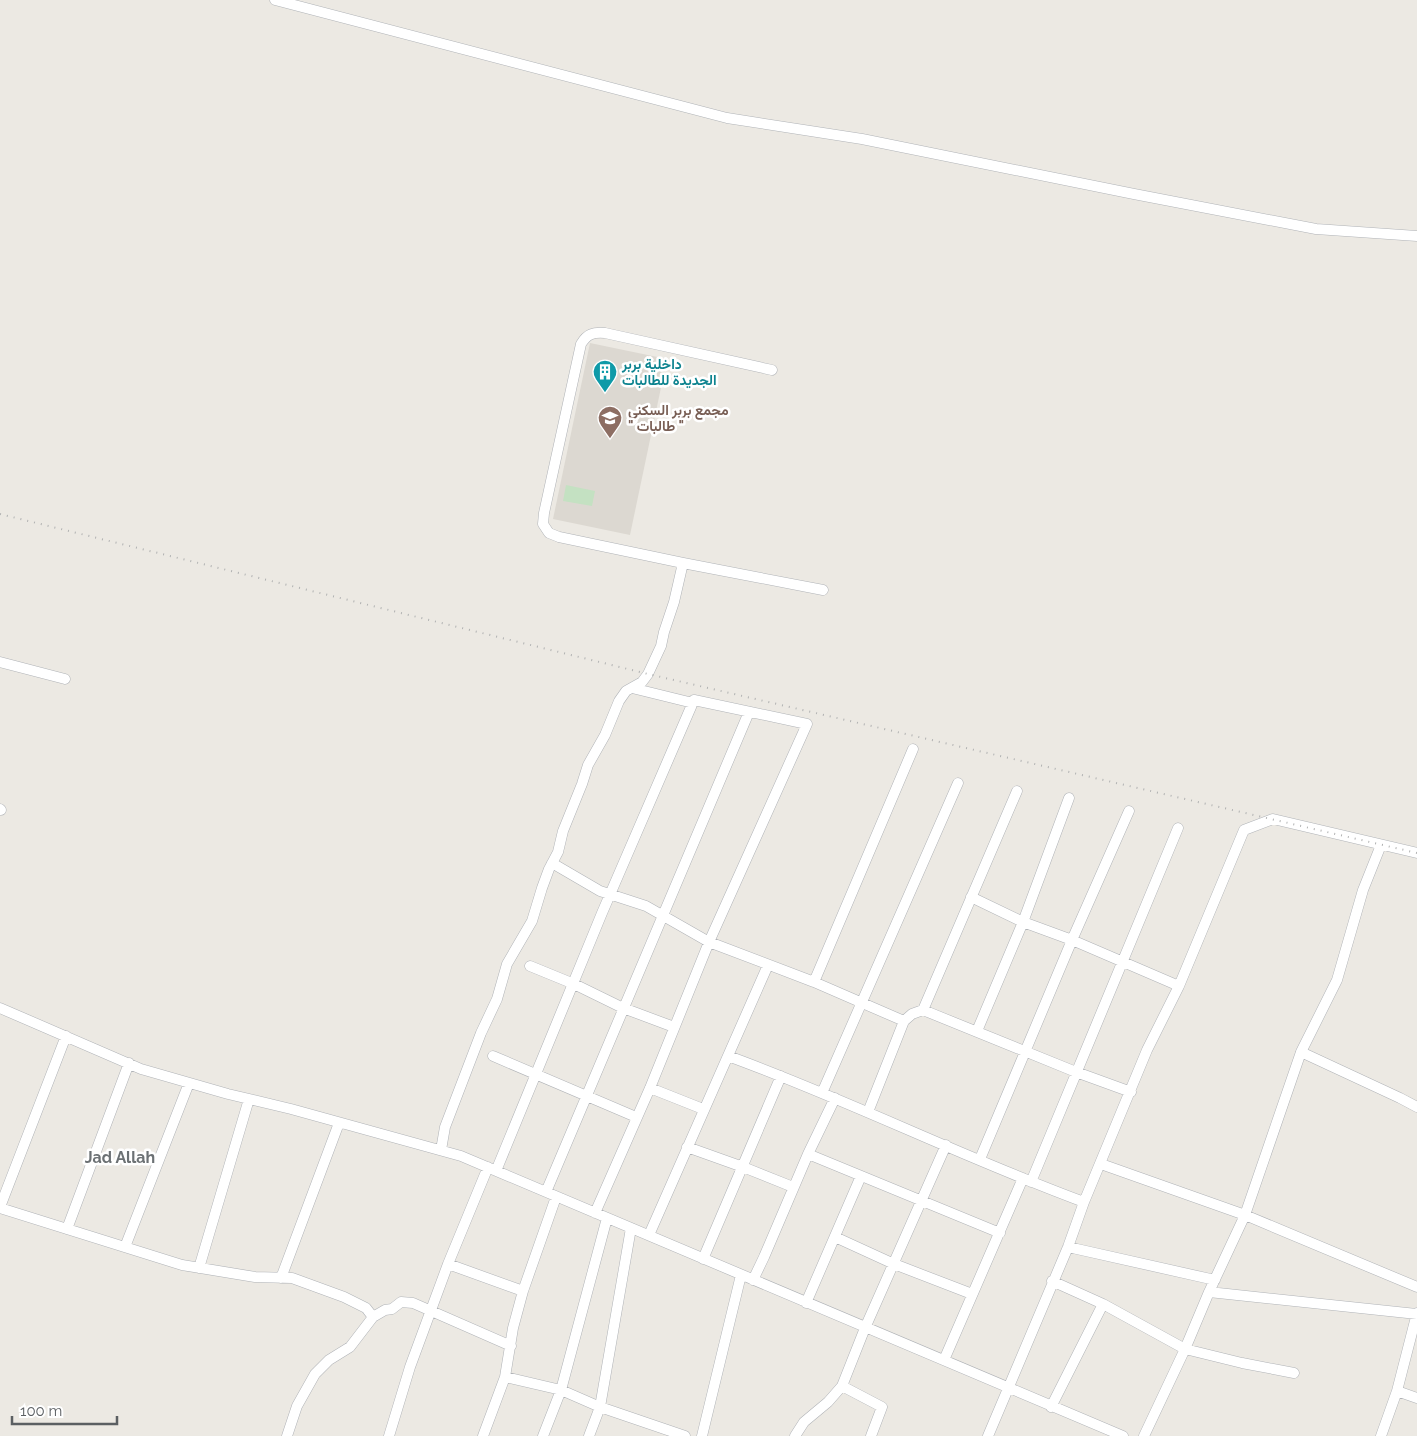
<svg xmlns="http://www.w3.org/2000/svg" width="1417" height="1436" viewBox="0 0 1417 1436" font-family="Raleway,Vazirmatn,sans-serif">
<rect width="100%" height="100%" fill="#ece9e3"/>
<path fill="#dcd8d1" d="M590 343 667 359 630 535 553 519Z"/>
<path fill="#c4e1c2" d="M566 485 595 491 592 506 563 501Z"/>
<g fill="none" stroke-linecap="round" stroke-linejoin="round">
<defs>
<path id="minor" d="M275 0 727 118 862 139 1134 194 1316 229 1417 236
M772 370 605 333C593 332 587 334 581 344L544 513 543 524 549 533 559 537 683 563 823 590
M0 662 65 679
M632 688 693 703
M0 809 1 810
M552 863 600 891 646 906 709 942 814 982 904 1021
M971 897 1023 922 1072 940 1179 986
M530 966 574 984 623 1008 674 1027
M814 982 913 749
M0 1008 141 1069 228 1094 291 1109 461 1156 1123 1436
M923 1010 1017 791
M977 1031 1023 922 1069 798
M1301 1052 1337 980 1363 890 1381 845
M493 1056 636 1117
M728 1056C849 1100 964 1158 1084 1202
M650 1088 703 1109
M822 1093 958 783
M868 1112 904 1021 912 1014 923 1010 1076 1072 1131 1092
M687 1147 743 1167 793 1187
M441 1150 445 1127 481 1033 497 999 507 964 532 921 542 888 549 869 558 852 563 831 582 784 588 765 605 735 619 701 626 691 642 682 648 674 661 646 664 632 674 602 683 563
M808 1154 1000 1233
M980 1159 1072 940 1129 811
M1101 1164 1245 1215 1417 1287
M496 1171 602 913 694 700 807 724 709 942 650 1088 595 1213
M1031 1182 1178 828
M546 1192 749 712
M0 1207 66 1036
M0 1208 182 1265 255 1277 292 1278 344 1297 366 1308 373 1317
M67 1229 129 1063
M649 1235 768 965
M835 1237 894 1264 972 1294
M125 1247 189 1083
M1068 1247 1215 1280
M703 1259 781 1076
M448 1264 523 1291
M199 1268 249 1099
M281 1278 339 1123
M753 1280 764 1257 808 1154 835 1098
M1052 1281 1103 1304 1185 1349 1242 1363 1294 1373
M1209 1292 1417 1314
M806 1303 861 1176
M944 1360 1023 1178
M505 1377 561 1390 600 1407 685 1436
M842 1386 882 1407 871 1436
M1397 1391 1417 1398
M1051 1407 1103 1304
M287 1436 297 1406 315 1374 329 1360 350 1347 373 1317 385 1310 392 1309 401 1302 413 1303 511 1346
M389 1436 410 1367 448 1264 488 1167
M483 1436 505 1377 513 1328 523 1291 556 1197
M543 1436 561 1390 607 1218
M589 1436 600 1407 631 1228
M702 1436 741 1275
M795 1436 804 1422 828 1402 842 1386 865 1328 946 1145
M988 1436 1068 1247 1084 1202 1147 1050 1179 986 1244 830 1273 819 1417 853
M1144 1436 1185 1349 1209 1292 1245 1215 1301 1052 1400 1098 1417 1107
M1381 1436 1397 1391 1417 1313"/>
</defs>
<use href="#minor" stroke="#b0b3b7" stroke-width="11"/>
<use href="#minor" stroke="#fff" stroke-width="10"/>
<path stroke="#b1b2b2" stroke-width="2" stroke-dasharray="1 6" stroke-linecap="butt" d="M0 514 648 674 1417 853"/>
</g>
<defs>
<symbol id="building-pin" viewBox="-11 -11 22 30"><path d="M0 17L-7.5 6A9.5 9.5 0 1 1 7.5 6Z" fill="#0f9aa8" stroke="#fff"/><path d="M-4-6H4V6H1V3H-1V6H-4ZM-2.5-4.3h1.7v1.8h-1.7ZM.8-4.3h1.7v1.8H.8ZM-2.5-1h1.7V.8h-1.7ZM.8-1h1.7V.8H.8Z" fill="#fff"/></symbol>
<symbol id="university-pin" viewBox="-11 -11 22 30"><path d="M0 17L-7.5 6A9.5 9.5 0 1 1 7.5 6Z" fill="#8d6e63" stroke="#fff"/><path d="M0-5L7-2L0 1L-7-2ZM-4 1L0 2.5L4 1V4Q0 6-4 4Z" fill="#fff"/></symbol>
</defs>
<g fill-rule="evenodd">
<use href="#building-pin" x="591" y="358" width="28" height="38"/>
<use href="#university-pin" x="596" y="404" width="28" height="38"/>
</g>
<g text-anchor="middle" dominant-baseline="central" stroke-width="5" stroke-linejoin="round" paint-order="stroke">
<g font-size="14" font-weight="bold" fill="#0d838f" stroke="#fff" text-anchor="start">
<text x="622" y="364">داخلية بربر<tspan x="622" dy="16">الجديدة للطالبات</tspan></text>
</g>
<g font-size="14" font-weight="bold" fill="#785e54" stroke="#fff" text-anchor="start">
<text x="628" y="410">مجمع بربر السكني<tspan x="628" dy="16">" طالبات "</tspan></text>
</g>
<g font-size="16" font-weight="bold" fill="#6c7174" stroke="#fff">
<text x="120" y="1157">Jad Allah</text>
</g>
</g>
<path d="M12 1416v8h105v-8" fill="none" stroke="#5b5f62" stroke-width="2.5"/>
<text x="20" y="1416" font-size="15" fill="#5b5f62" stroke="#ffffff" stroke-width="4" paint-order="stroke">100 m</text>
</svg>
